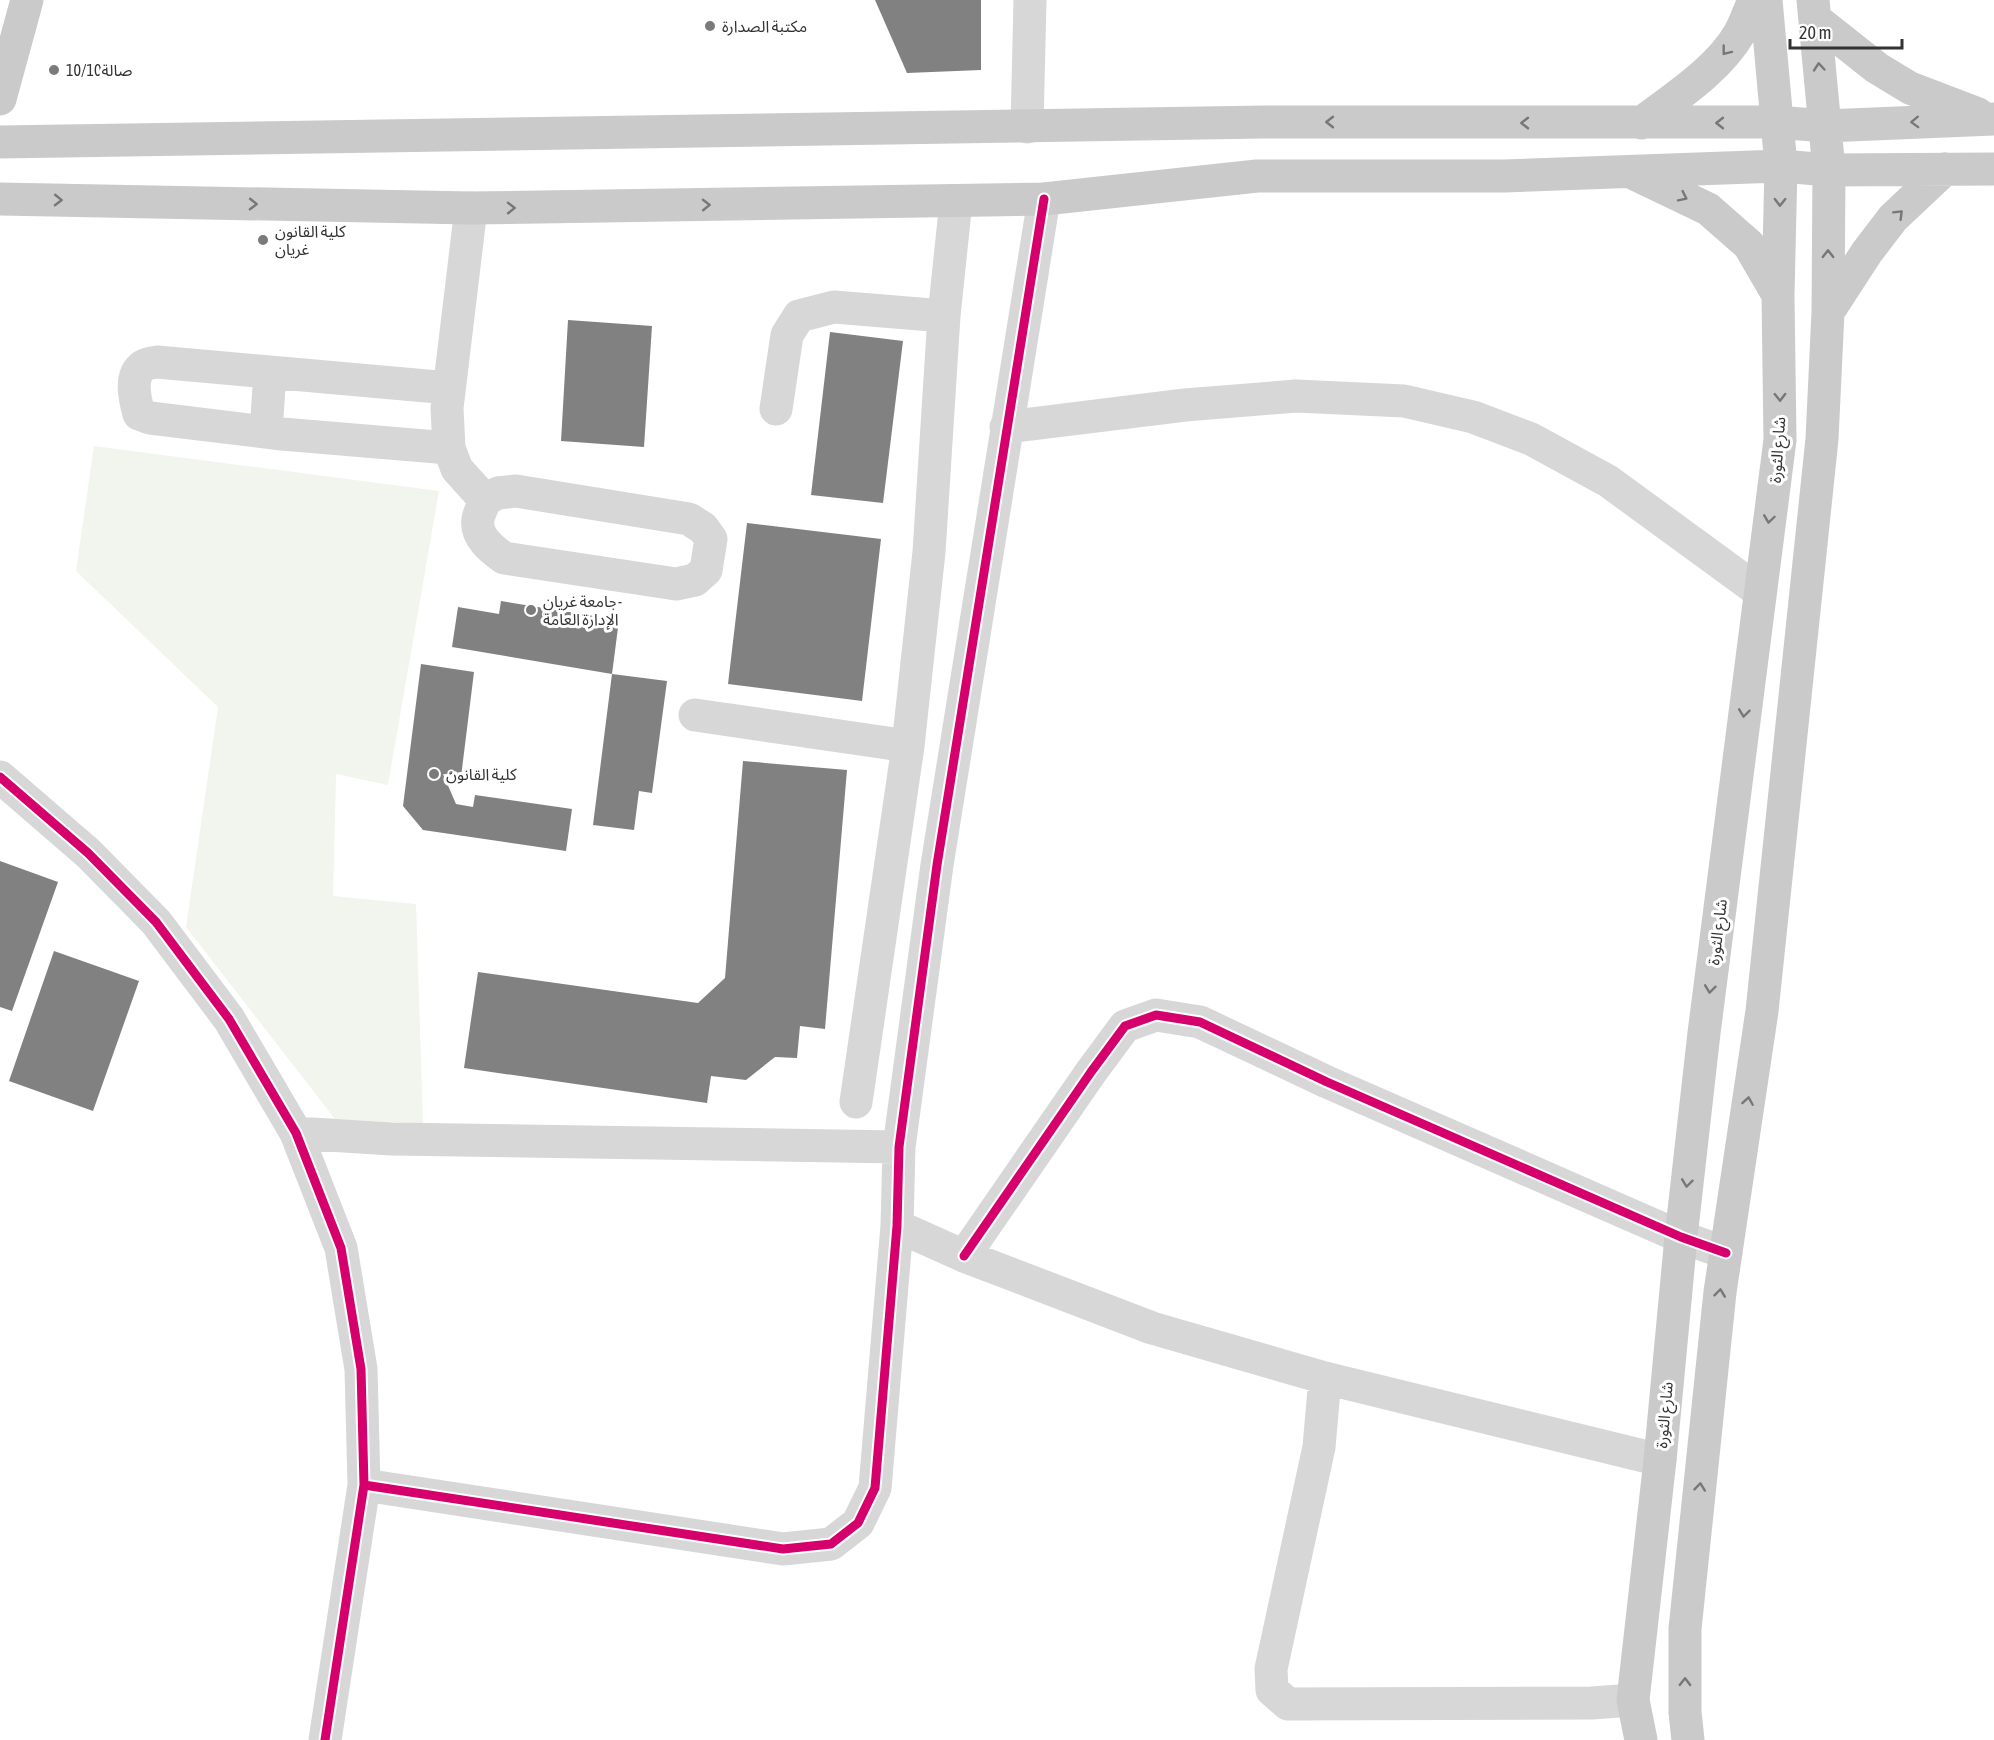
<svg xmlns="http://www.w3.org/2000/svg" width="1994" height="1740" viewBox="0 0 1994 1740" font-family="'Asap Condensed','Noto Sans Arabic',sans-serif">
<rect width="100%" height="100%" fill="#fff"/>
<path fill="#f1f5ed" d="M94 446 439 491 388 785 336 774 333 896 416 904 423 1124 335 1119 186 927 218 707 76 571Z"/>
<path fill="#818181" d="M875 0H981V70L907 73Z
M568 320 652 326 644 447 561 441Z
M830 332 903 341 883 503 811 495Z
M747 523 881 539 862 701 728 684Z
M501 601 619 620 612 674 452 647 458 607 499 614Z
M421 664 474 672 461 777 443 774 456 804 473 807 475 795 572 809 566 851 423 830 403 806Z
M612 674 667 681 652 793 639 791 634 830 593 825Z
M743 761 847 770 825 1029 800 1026 797 1058 775 1057 746 1080 711 1076 707 1103 464 1068 478 972 698 1003 725 978Z
M0 861 58 882 12 1011 0 1007Z
M54 951 139 981 93 1111 9 1081Z"/>
<g fill="none" stroke-linecap="round" stroke-linejoin="round">
<path stroke="#d7d7d7" stroke-width="33" d="M1027 127 1030 0
M471 208 447 408 449 448 457 469 485 500
M776 409 787 335 799 316 834 307 944 316
M1006 427 1185 405 1296 396 1404 401 1473 417 1531 439 1608 481 1760 592
M266 432 270 372
M449 448 282 434 150 418 139 414C135 400 129 376 143 366 146 363 153 363 157 362L449 388
M516 491 689 519 703 528 711 539 706 570 695 580 676 584 504 558C491 549 475 536 478 519 479 513 483 506 485 500L498 493Z
M695 715 908 746
M0 777 88 853 156 922 229 1019 296 1133 341 1248 361 1369 364 1485 325 1740
M856 1102 908 746 929 552 944 316 956 201
M296 1133 392 1139 899 1147
M897 1226 964 1256 1152 1328 1325 1378 1660 1460
M964 1256 1091 1072 1125 1026 1156 1015 1200 1022 1327 1082 1681 1237 1726 1253
M1325 1378 1319 1447 1271 1669 1272 1690 1288 1704 1592 1703 1633 1700
M364 1485 783 1549 831 1544 858 1523 875 1488 897 1226 899 1147 937 865 1044 199"/>
<path stroke="#cacaca" stroke-width="33" d="M1815 19 1877 68 1910 88 1978 114
M0 99 27 0
M1641 123C1674 98 1718 70 1739 34 1745 24 1749 11 1754 0
M0 142 1264 122H1776L1825 126 1994 119
M1635 174 1708 209 1749 245 1778 295
M0 199 471 208 1044 199 1257 176H1504L1781 166 1829 170 1994 169
M1828 312 1867 252 1893 218 1945 169
M1641 1740 1633 1700 1660 1460 1681 1237 1704 1033 1780 440 1778 295 1781 166 1766 0
M1688 1740 1685 1712V1629L1720 1292 1762 1011 1822 439 1828 312 1829 170 1813 0"/>
<defs>
<path id="cycleway" d="M0 777 88 853 156 922 229 1019 296 1133 341 1248 361 1369 364 1485 325 1740
M964 1256 1091 1072 1125 1026 1156 1015 1200 1022 1327 1082 1681 1237 1726 1253
M364 1485 783 1549 831 1544 858 1523 875 1488 897 1226 899 1147 937 865 1044 199"/>
</defs>
<use href="#cycleway" stroke="#fff" stroke-width="13"/>
<use href="#cycleway" stroke="#d6006c" stroke-width="9"/>
</g>
<defs><path id="oneway-chevron" d="M-2-3.5L2.5 0L-2 3.5" fill="none" stroke-width="1.6" stroke-linecap="round" stroke-linejoin="round" transform="scale(1.5)"/></defs>
<g stroke="#777">
<use href="#oneway-chevron" transform="translate(1726 51) rotate(128)"/>
<use href="#oneway-chevron" transform="translate(1819 67) rotate(-95)"/>
<use href="#oneway-chevron" transform="translate(1330 122) rotate(-180)"/>
<use href="#oneway-chevron" transform="translate(1915 122) rotate(178)"/>
<use href="#oneway-chevron" transform="translate(1525 123) rotate(180)"/>
<use href="#oneway-chevron" transform="translate(1720 123) rotate(180)"/>
<use href="#oneway-chevron" transform="translate(1683 197) rotate(26)"/>
<use href="#oneway-chevron" transform="translate(58 200) rotate(1)"/>
<use href="#oneway-chevron" transform="translate(1780 202) rotate(91)"/>
<use href="#oneway-chevron" transform="translate(253 204) rotate(1)"/>
<use href="#oneway-chevron" transform="translate(706 205) rotate(-1)"/>
<use href="#oneway-chevron" transform="translate(511 208) rotate(-1)"/>
<use href="#oneway-chevron" transform="translate(1899 214) rotate(-45)"/>
<use href="#oneway-chevron" transform="translate(1828 254) rotate(-90)"/>
<use href="#oneway-chevron" transform="translate(1780 397) rotate(89)"/>
<use href="#oneway-chevron" transform="translate(1769 519) rotate(98)"/>
<use href="#oneway-chevron" transform="translate(1744 713) rotate(97)"/>
<use href="#oneway-chevron" transform="translate(1710 989) rotate(97)"/>
<use href="#oneway-chevron" transform="translate(1748 1101) rotate(-81)"/>
<use href="#oneway-chevron" transform="translate(1687 1183) rotate(97)"/>
<use href="#oneway-chevron" transform="translate(1720 1293) rotate(-83)"/>
<use href="#oneway-chevron" transform="translate(1700 1487) rotate(-84)"/>
<use href="#oneway-chevron" transform="translate(1685 1682) rotate(-89)"/>
</g>
<g fill="#7a7a7a" stroke="#fff" stroke-width="2">
<circle cx="710" cy="26" r="6"/>
<circle cx="54" cy="70" r="6"/>
<circle cx="263" cy="240" r="6"/>
<circle cx="531" cy="610" r="6"/>
<circle cx="434" cy="774" r="6"/>
</g>
<g text-anchor="middle" dominant-baseline="central" stroke-width="6" stroke-linejoin="round" paint-order="stroke">
<g font-size="16" fill="#333" stroke="#fff" text-anchor="start">
<text x="722" y="26">مكتبة الصدارة</text>
<text x="66" y="70">صالة10/10</text>
<text x="275" y="231">كلية القانون<tspan x="275" dy="18">غريان</tspan></text>
<text x="543" y="601">جامعة غريان-<tspan x="543" dy="18">الإدارة العامة</tspan></text>
<text x="446" y="774">كلية القانون</text>
</g>
<g font-size="16" fill="#333" stroke="#fff">
<text transform="translate(1777 450) rotate(-86)">شارع الثورة</text>
<text transform="translate(1717 932) rotate(-83)">شارع الثورة</text>
<text transform="translate(1664 1415) rotate(-85)">شارع الثورة</text>
</g>
</g>
<path d="M1790 39v9h112v-9" fill="none" stroke="#333333" stroke-width="3"/>
<text x="1799" y="39" font-size="18" fill="#333333" stroke="#ffffff" stroke-width="4.5" paint-order="stroke">20 m</text>
</svg>
